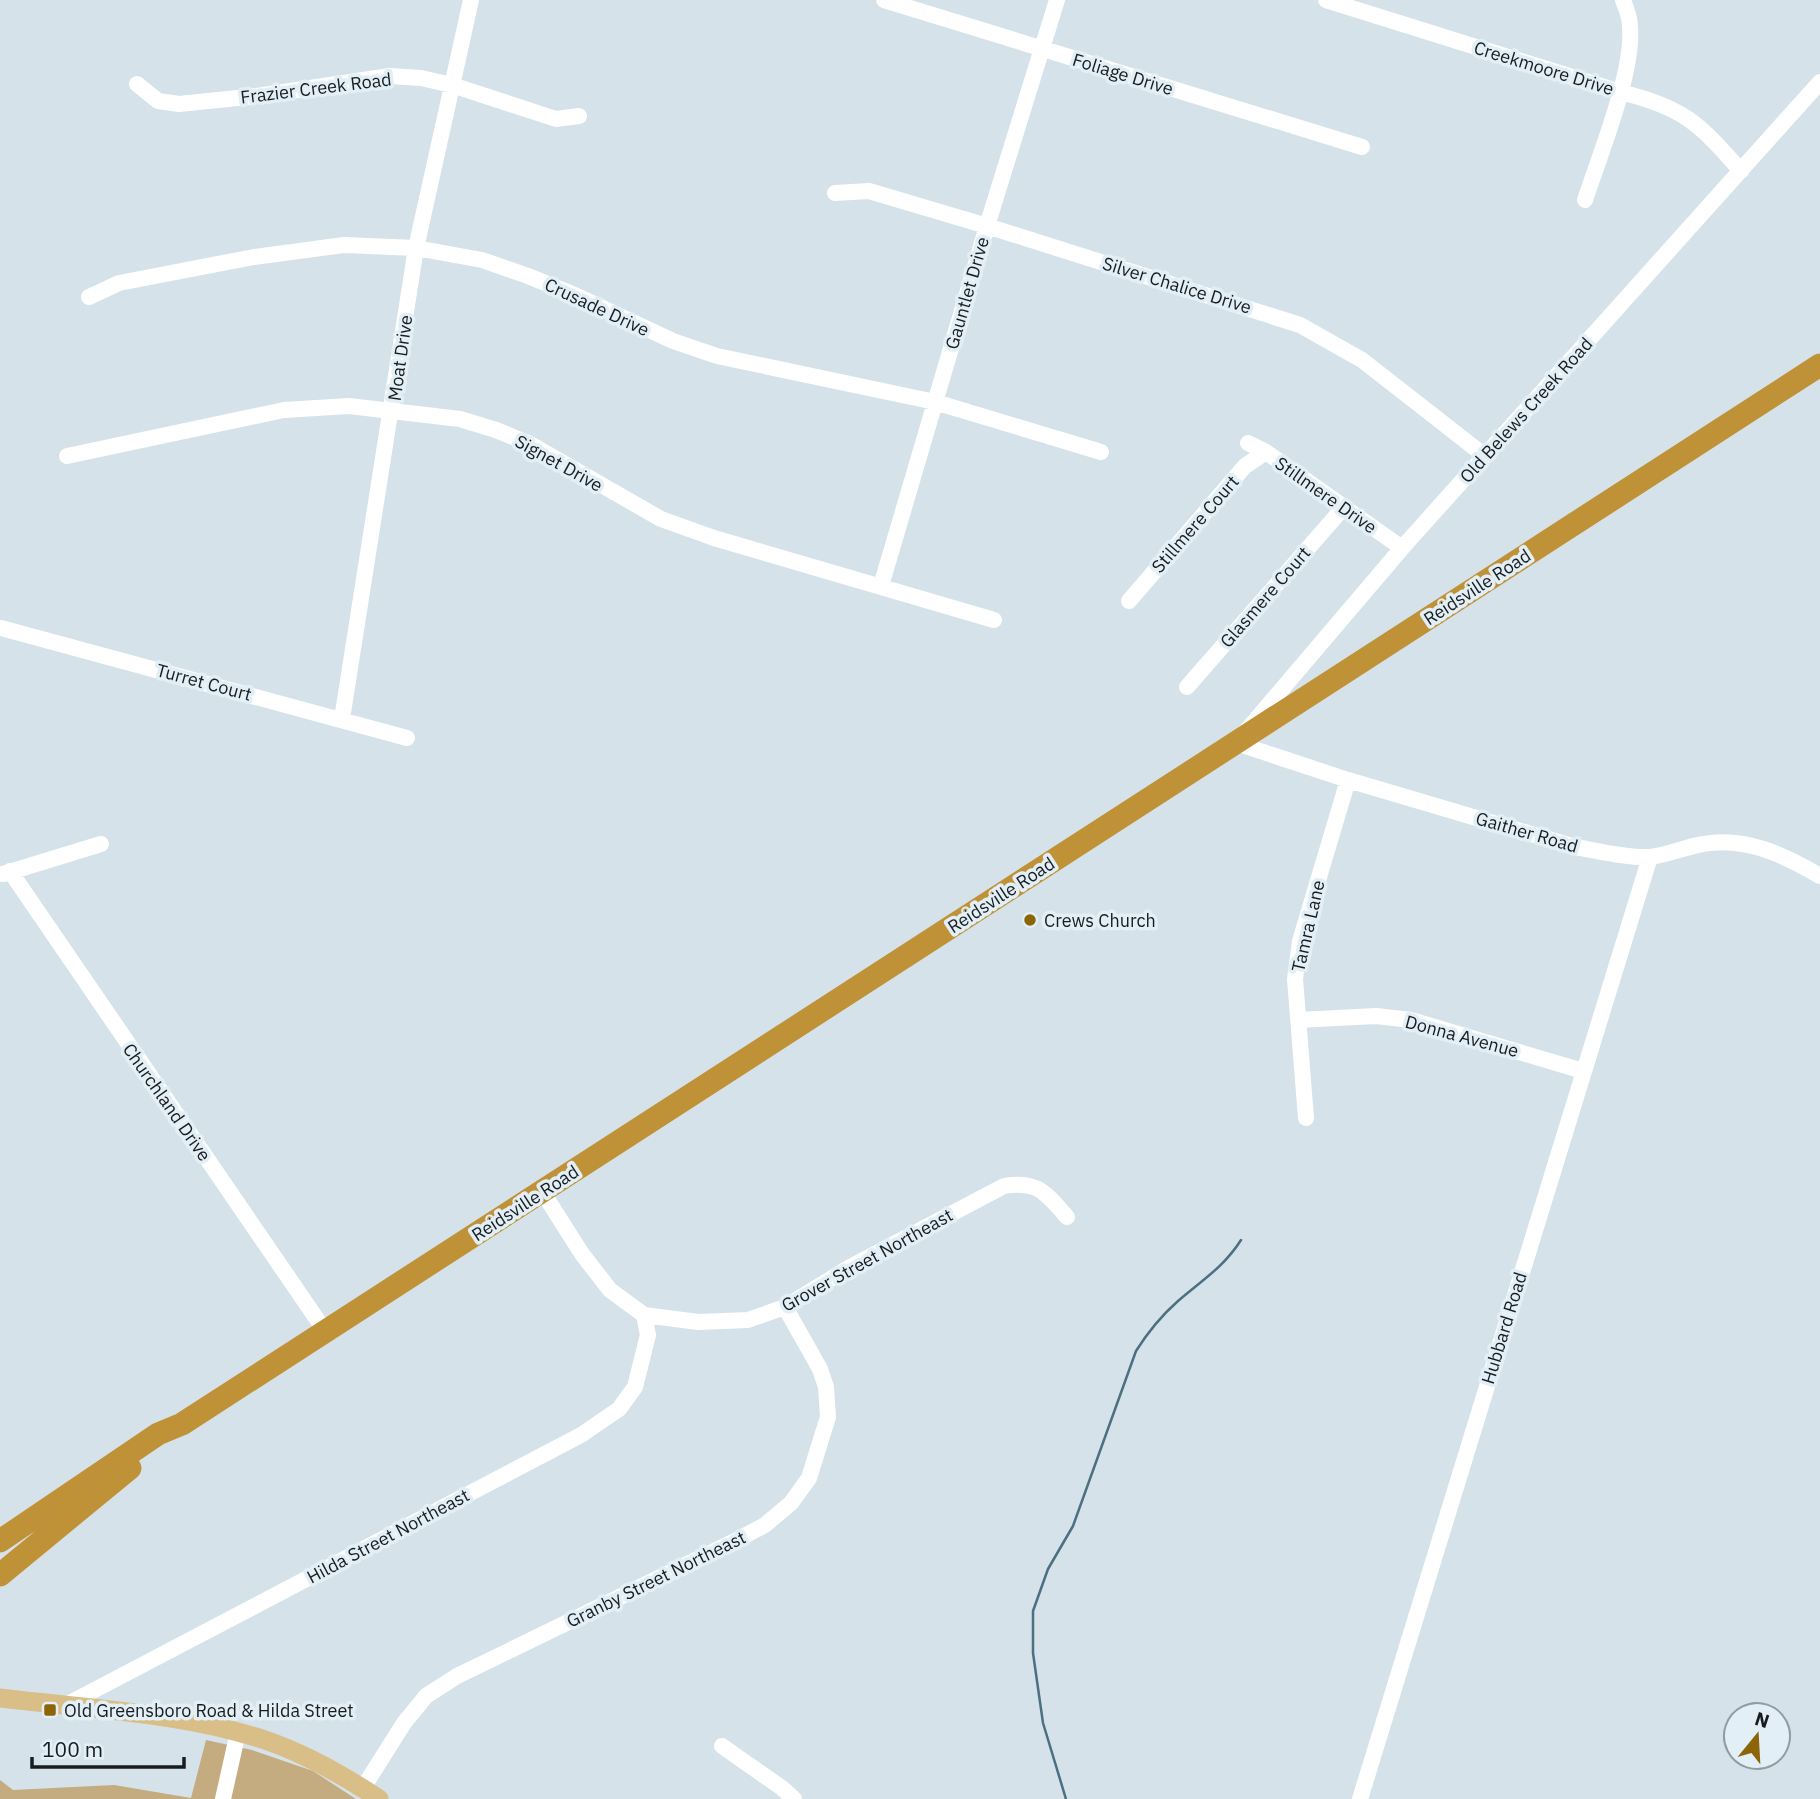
<svg xmlns="http://www.w3.org/2000/svg" width="1820" height="1799" viewBox="0 0 1820 1799" font-family="'IBM Plex Sans',sans-serif">
<rect width="100%" height="100%" fill="#d5e2e9"/>
<path fill="#c4ab80" d="M206 1740 252 1750 313 1771 356 1799H0V1780L13 1790 114 1785 191 1798Z"/>
<g fill="none" stroke-linecap="round" stroke-linejoin="round">
<path stroke="#4c6f82" stroke-width="2.5" d="M1066 1799 1043 1723 1033 1653V1611L1048 1569 1073 1526 1136 1351C1148 1332 1161 1316 1178 1301 1201 1281 1224 1267 1241 1240"/>
<path stroke="#fff" stroke-width="16" d="M884 0 1362 147
M1326 0 1620 92C1683 107 1699 123 1741 171
M1820 82 1402 548 1236 743 1348 780 1575 847C1599 851 1626 858 1650 857 1668 855 1685 847 1703 844 1745 836 1784 855 1820 876
M137 84 158 101 179 104 257 96 390 76 421 78 452 85 556 119 579 116
M835 193 869 191 987 226 1300 325 1362 360 1485 456
M1585 200C1600 154 1634 72 1630 26 1630 17 1626 9 1623 0
M89 297 119 283 254 257 344 245 416 248 482 260 528 276 577 296 673 341 717 356 935 402 1101 452
M1248 443 1266 452 1402 548
M67 456 284 410 349 406 460 419 496 430 530 444 661 519 714 538 994 620
M881 586 987 226 1057 0
M1129 601 1245 466 1266 452
M1 628 407 738
M1187 687 1344 507
M342 719 416 248 471 0
M10 871 325 1331
M3 874 101 844
M1298 1020 1376 1016 1411 1020 1583 1071
M1306 1118 1295 979 1300 941 1348 780
M542 1191 582 1254 610 1290 644 1315 698 1322 748 1320 785 1307 850 1267 1004 1186C1037 1180 1046 1193 1067 1217
M64 1706 581 1435 619 1409 635 1387 648 1335 644 1315
M722 1746 782 1788 794 1799
M363 1788 404 1723 426 1696 457 1676 733 1542 765 1525 791 1503 809 1478 828 1417 826 1387 820 1369 785 1307
M223 1799 238 1732
M1360 1799 1650 857"/>
<path stroke="#d9be87" stroke-width="19" d="M0 1698C88 1709 181 1712 265 1740 306 1754 343 1775 379 1799"/>
<path stroke="#c09237" stroke-width="23" d="M0 1541 158 1434 182 1424 1820 365
M0 1575 130 1468"/>
</g>
<g fill="#8d6509" stroke="#e2eff6" stroke-width="2.5">
<circle cx="1030" cy="920" r="7"/>
<rect x="43" y="1703" width="14" height="14" rx="3.5"/>
</g>
<g text-anchor="middle" dominant-baseline="central" stroke-width="7" stroke-linejoin="round" paint-order="stroke">
<g font-size="18" fill="#181c1f" stroke="#e2eff6">
<text transform="translate(1544 68) rotate(17)">Creekmoore Drive</text>
<text transform="translate(1123 74) rotate(17)">Foliage Drive</text>
<text transform="translate(316 88) rotate(-7)">Frazier Creek Road</text>
<text transform="translate(1177 285) rotate(17)">Silver Chalice Drive</text>
<text transform="translate(967 293) rotate(-74)">Gauntlet Drive</text>
<text transform="translate(597 307) rotate(25)">Crusade Drive</text>
<text transform="translate(400 358) rotate(-82)">Moat Drive</text>
<text transform="translate(1526 410) rotate(-48)">Old Belews Creek Road</text>
<text transform="translate(559 463) rotate(29)">Signet Drive</text>
<text transform="translate(1326 495) rotate(35)">Stillmere Drive</text>
<text transform="translate(1195 524) rotate(-49)">Stillmere Court</text>
<text transform="translate(1477 587) rotate(-33)">Reidsville Road</text>
<text transform="translate(1265 597) rotate(-49)">Glasmere Court</text>
<text transform="translate(204 682) rotate(15)">Turret Court</text>
<text transform="translate(1527 832) rotate(16)">Gaither Road</text>
<text transform="translate(1001 895) rotate(-33)">Reidsville Road</text>
<text transform="translate(1308 926) rotate(-77)">Tamra Lane</text>
<text transform="translate(1462 1036) rotate(15)">Donna Avenue</text>
<text transform="translate(167 1102) rotate(55)">Churchland Drive</text>
<text transform="translate(525 1203) rotate(-33)">Reidsville Road</text>
<text transform="translate(867 1260) rotate(-29)">Grover Street Northeast</text>
<text transform="translate(1504 1328) rotate(-73)">Hubbard Road</text>
<text transform="translate(388 1536) rotate(-28)">Hilda Street Northeast</text>
<text transform="translate(656 1579) rotate(-26)">Granby Street Northeast</text>
</g>
<g font-size="18" fill="#181c1f" stroke="#e2eff6" text-anchor="start">
<text x="1044" y="920">Crews Church</text>
<text x="64" y="1710">Old Greensboro Road &amp; Hilda Street</text>
</g>
</g>
<g transform="translate(1757 1736) rotate(18)"><circle r="33" fill="#e2eff6" stroke="#919ba0" stroke-width="2"/>
<path d="M0-5L12 26L0 18L-12 26Z" fill="#8d6509"/>
<text y="-10" font-size="19" font-weight="bold" text-anchor="middle" fill="#181c1f">N</text>
</g>
<path d="M32 1757v10h152v-10" fill="none" stroke="#181c1f" stroke-width="3.5"/>
<text x="42" y="1757" font-size="21" fill="#181c1f" stroke="#e2eff6" stroke-width="5" paint-order="stroke">100 m</text>
</svg>
